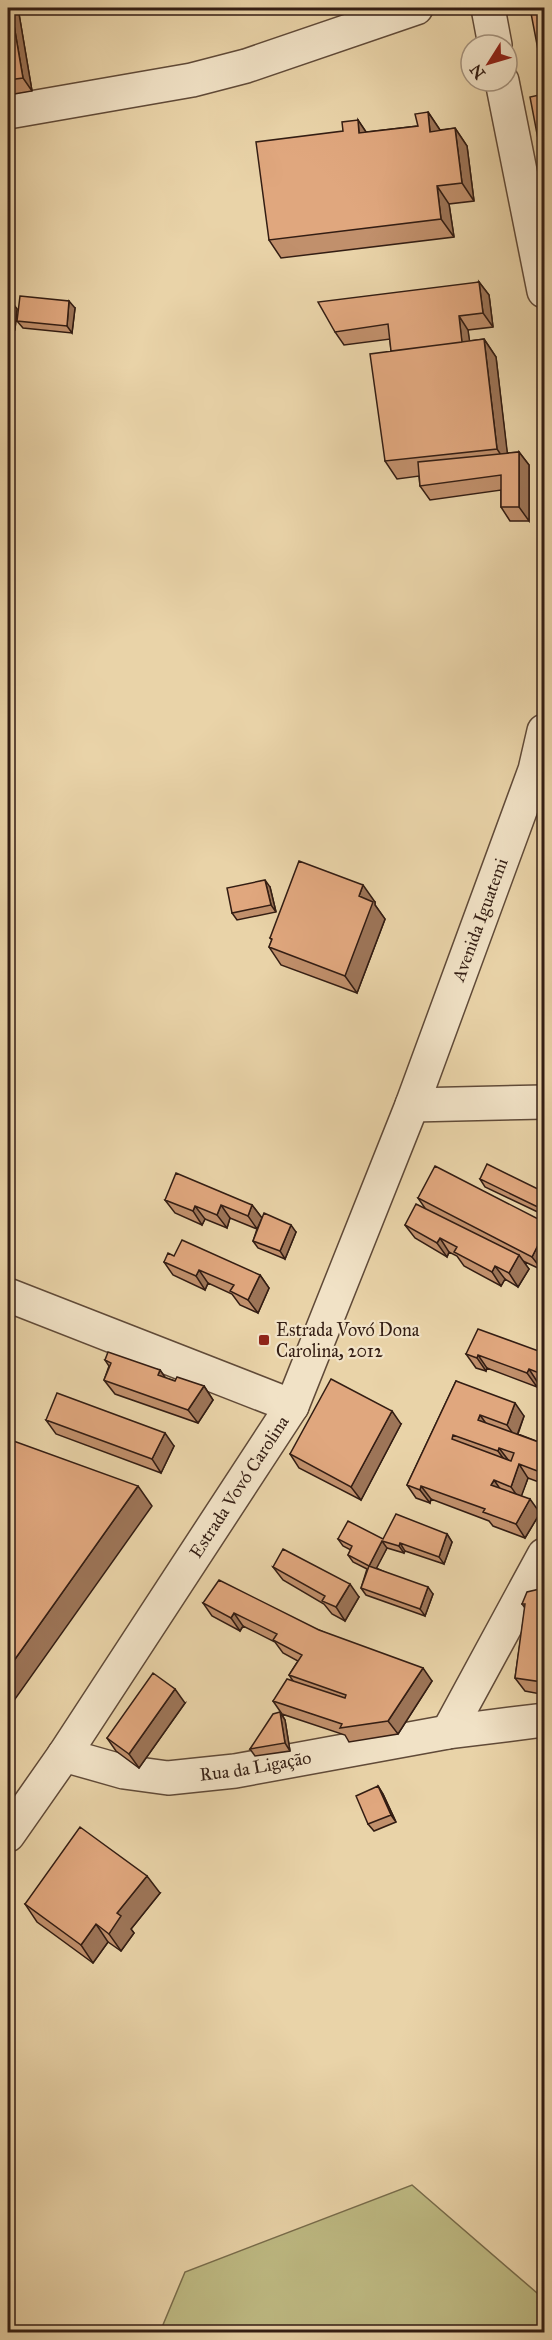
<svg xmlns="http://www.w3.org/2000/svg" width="552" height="2340" viewBox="0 0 552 2340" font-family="'IM FELL Great Primer',serif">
<rect width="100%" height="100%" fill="#e9d3a8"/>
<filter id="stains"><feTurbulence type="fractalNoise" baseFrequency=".00333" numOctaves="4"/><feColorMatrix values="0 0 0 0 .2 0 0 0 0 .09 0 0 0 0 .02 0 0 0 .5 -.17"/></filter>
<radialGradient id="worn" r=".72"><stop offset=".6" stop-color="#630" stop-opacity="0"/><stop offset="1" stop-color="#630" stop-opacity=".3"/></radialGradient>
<path fill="#beba83" stroke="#786c4b" stroke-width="1.5" d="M412 2185 544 2299V2332H160L185 2272Z"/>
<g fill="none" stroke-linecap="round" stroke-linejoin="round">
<defs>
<g id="minor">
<path d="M488 8 495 45"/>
<path d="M502 81 544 291"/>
<path d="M8 112 192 80 246 66 416 8"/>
<path d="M412 1105 544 1102"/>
<path d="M8 1295 292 1406"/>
<path d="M448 1732 544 1555"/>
<path id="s1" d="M64 1755 124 1772 168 1778 235 1771 448 1732 544 1720"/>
<path id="s2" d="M8 1835 64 1755 292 1406 412 1105 535 770 544 731"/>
</g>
</defs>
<use href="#minor" stroke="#604a38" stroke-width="36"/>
<use href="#minor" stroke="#f1e2c6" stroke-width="33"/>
</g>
<path fill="#c1906c" stroke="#331d13" stroke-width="1.5" d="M8 8H18L32 91 8 95Z
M544 94V149L538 139Z
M428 112 440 130 455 128 467 146 474 201 449 204 454 237 281 258 269 240 343 131 358 120 366 132 418 126Z
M479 282 489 295 493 327 468 330 469 341 484 339 496 357 507 453 519 452 529 465V521H510L501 507V490L430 500 420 486 419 476 397 479 385 461 391 351 390 339 344 345 335 332Z
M8 302 17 309 15 329 8 328Z
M75 308 72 333 23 328 17 321Z
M270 887 276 912 237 920 232 913Z
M375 902V905L385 919 357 993 281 965 269 947 272 940 270 938Z
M480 1179 544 1192V1215L485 1187Z
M418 1198 544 1222V1265L542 1270 523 1261 529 1269 518 1287 505 1279 501 1286 464 1266 457 1256 449 1252 447 1257 415 1238 405 1225 425 1208Z
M165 1200 252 1205 262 1218 296 1232 285 1259 258 1248 253 1241 257 1229 230 1218 227 1228 205 1219 202 1225 175 1213Z
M174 1256 260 1275 269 1288 258 1313 240 1305 232 1294 208 1283 205 1290 173 1275 164 1262Z
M544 1353V1385L538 1383 537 1387 487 1368 486 1371 476 1368 466 1354Z
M105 1360 160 1370 165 1378 175 1381 204 1386 213 1400 198 1423 115 1394 104 1380 109 1366Z
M456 1381 524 1416 518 1434 544 1444V1484L528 1478 521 1496 540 1513 525 1538 493 1526 489 1521 431 1499 430 1503 416 1498 407 1485Z
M46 1420 174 1446 161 1473 56 1434Z
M401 1424 361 1500 299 1468 290 1454Z
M447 1534 452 1542 444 1564 405 1551 404 1553 387 1548 376 1568 433 1594 425 1616 366 1595 361 1588 367 1569 353 1562 348 1555 351 1550 343 1546 338 1539H383Z
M273 1567 359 1597 345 1621 332 1614 324 1604 283 1580Z
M544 1588V1708L540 1702 541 1694 525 1691 515 1678 525 1608 522 1604Z
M203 1603 319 1630 432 1681 398 1734 349 1742 345 1735 282 1714 273 1701 293 1681 289 1675 298 1661 283 1653 275 1642 243 1626 240 1631 212 1616Z
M185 1703 139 1768 116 1751 107 1738Z
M280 1712 285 1720 290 1751 255 1756 250 1749Z
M378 1786 383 1794 396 1822 374 1831 368 1824Z
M160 1893 131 1929 134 1933 121 1951 108 1942 93 1963 37 1922 25 1904Z"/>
<path fill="#9d7558" stroke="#331d13" stroke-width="1.5" d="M11 8H18L32 91 23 78Z
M428 112 440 130 442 149 430 132Z
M358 120 370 138 359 133Z
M455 128 467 146 474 201 462 183Z
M437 186 449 204 454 237 441 219Z
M479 282 489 295 493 327 483 313Z
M69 301 75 308 72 333 67 326Z
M12 302 17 309 15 329 10 321Z
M459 316 468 330 472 358 462 345Z
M484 339 496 357 509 467 497 449Z
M519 452 529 465V521L519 507Z
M265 880 270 887 276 912 271 905Z
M363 885 375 902V905L385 919 357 993 345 976 359 896Z
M221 1205 230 1218 227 1228 217 1215Z
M252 1205 262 1218 257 1229 248 1216Z
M195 1206 205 1219 202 1225 193 1211Z
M291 1225 296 1232 285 1259 280 1251Z
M544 1233V1265L542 1270 532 1257Z
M440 1238 449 1252 447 1257 437 1243Z
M519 1255 529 1269 518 1287 509 1273Z
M495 1266 505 1279 501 1286 492 1272Z
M199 1270 208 1283 205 1290 196 1276Z
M260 1275 269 1288 258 1313 248 1300Z
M478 1355 487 1368 486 1371 477 1358Z
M529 1369 538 1383 537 1387 527 1373Z
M160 1370 169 1383 158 1375Z
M204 1386 213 1400 198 1423 188 1410Z
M515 1403 524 1416 516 1438 507 1425Z
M392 1411 401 1424 361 1500 351 1487Z
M480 1415 490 1429 478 1420Z
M165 1433 174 1446 161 1473 152 1459Z
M499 1448 509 1461 508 1465 498 1451Z
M544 1460V1479L540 1472Z
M519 1464 528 1478 520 1500 511 1487Z
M494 1480 503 1493 491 1485Z
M138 1486 152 1506 8 1709V1669Z
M421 1486 431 1499 430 1503 420 1490Z
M530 1499 540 1513 525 1538 516 1524Z
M447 1534 452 1542 444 1564 439 1557Z
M382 1541 387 1548 374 1573 369 1566Z
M400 1543 405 1551 404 1553 399 1546Z
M350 1584 359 1597 345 1621 336 1607Z
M428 1587 433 1594 425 1616 420 1609Z
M234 1613 243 1626 240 1631 231 1618Z
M423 1668 432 1681 398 1734 388 1721Z
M175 1689 185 1703 139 1768 129 1754Z
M280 1712 285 1720 290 1751 285 1743Z
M378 1786 383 1794 396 1822 391 1815Z
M147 1876 160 1893 131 1929 134 1933 121 1951 109 1934 117 1913Z
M96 1924 108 1942 93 1963 81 1945Z"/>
<path fill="#e0a77e" stroke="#331d13" stroke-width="1.5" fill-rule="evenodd" d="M8 8H11L23 78 8 80Z
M530 8H544V81Z
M544 94V138L538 139 530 97Z
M428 112 430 132 455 128 462 183 437 186 441 219 269 240 256 142 343 131 342 122 358 120 359 133 418 126 415 114Z
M479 282 483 313 459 316 462 342 391 351 388 324 335 332 318 302Z
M20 296 69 301 67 326 17 321Z
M8 302H12L10 321H8Z
M484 339 497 449 385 461 370 354Z
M519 452V507H501V475L420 486 418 462Z
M299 861 363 885 359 896 373 902 345 976 269 947 272 939 270 938Z
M265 880 271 905 232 913 227 888Z
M487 1164 544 1192V1210L480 1179Z
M435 1166 544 1222V1233L532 1257 418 1198Z
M176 1173 252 1205 248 1216 221 1205 217 1215 195 1206 193 1211 165 1200Z
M416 1204 519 1255 509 1273 495 1266 492 1272 454 1252 457 1247 440 1238 437 1243 405 1225Z
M264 1213 291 1225 280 1251 253 1241Z
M182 1240 260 1275 248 1300 230 1291 234 1285 199 1270 196 1276 164 1262 168 1253 174 1256Z
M478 1329 544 1353V1375L529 1369 527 1373 478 1355 477 1358 466 1354Z
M108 1352 160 1370 158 1375 175 1381 177 1377 204 1386 188 1410 106 1381 104 1380 111 1363 105 1360Z
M331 1379 392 1411 351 1487 290 1454Z
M456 1381 515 1403 507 1425 480 1415 478 1420 544 1444V1460L540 1472 519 1464 511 1487 494 1480 491 1485 530 1499 516 1524 483 1512 485 1509 421 1486 420 1490 407 1485ZM453 1435 498 1451 499 1448 514 1453 511 1461 452 1439Z
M57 1393 165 1433 152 1459 46 1420Z
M8 1439 138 1486 8 1669Z
M396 1514 447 1534 439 1557 400 1543 399 1546 382 1541 369 1566 348 1555 352 1546 338 1539 348 1521 383 1539Z
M283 1549 350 1584 336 1607 322 1601 325 1596 273 1567Z
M369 1566 428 1587 420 1609 361 1588Z
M219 1580 319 1630 423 1668 388 1721 340 1728 342 1724 273 1701 287 1679 345 1698 346 1695 289 1675 302 1655 273 1640 277 1634 234 1613 231 1618 203 1603Z
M544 1588V1701L540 1702 542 1682 515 1678 525 1604H522L527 1592Z
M153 1673 175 1689 129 1754 107 1738Z
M280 1712 285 1743 250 1749 273 1714Z
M378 1786 391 1815 368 1824 356 1796Z
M80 1827 147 1876 117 1913 121 1916 109 1934 96 1924 81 1945 25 1904Z"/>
<rect fill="#8f2418" stroke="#f1e2c6" stroke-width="2" x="258" y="1334" width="12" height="12" rx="3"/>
<g text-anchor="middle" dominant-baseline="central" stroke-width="4.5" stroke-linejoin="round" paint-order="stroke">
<g font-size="18" fill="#331d13" stroke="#f1e2c6">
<text stroke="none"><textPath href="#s2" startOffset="1036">Avenida Iguatemi</textPath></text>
<text stroke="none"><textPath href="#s2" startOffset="418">Estrada Vovó Carolina</textPath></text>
<text stroke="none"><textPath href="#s1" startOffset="195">Rua da Ligação</textPath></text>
</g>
<g font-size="18" fill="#331d13" stroke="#f1e2c6" text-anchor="start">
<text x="276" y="1330">Estrada Vovó Dona<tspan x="276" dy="21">Carolina, 2012</tspan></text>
</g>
</g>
<rect width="552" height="2340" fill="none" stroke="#e9d3a8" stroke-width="30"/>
<rect x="9" y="9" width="534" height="2322" fill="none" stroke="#331d13" stroke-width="3"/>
<rect x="15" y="15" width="522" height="2310" fill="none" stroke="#331d13" stroke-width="1.5"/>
<g transform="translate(489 63) rotate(233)"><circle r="28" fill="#f1e2c6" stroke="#a5937e" stroke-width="1.5"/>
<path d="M0-4.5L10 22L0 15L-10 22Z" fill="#8f2418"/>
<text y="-9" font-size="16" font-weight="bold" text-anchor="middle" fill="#331d13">N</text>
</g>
<rect width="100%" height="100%" filter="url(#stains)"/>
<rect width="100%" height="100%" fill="url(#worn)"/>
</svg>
